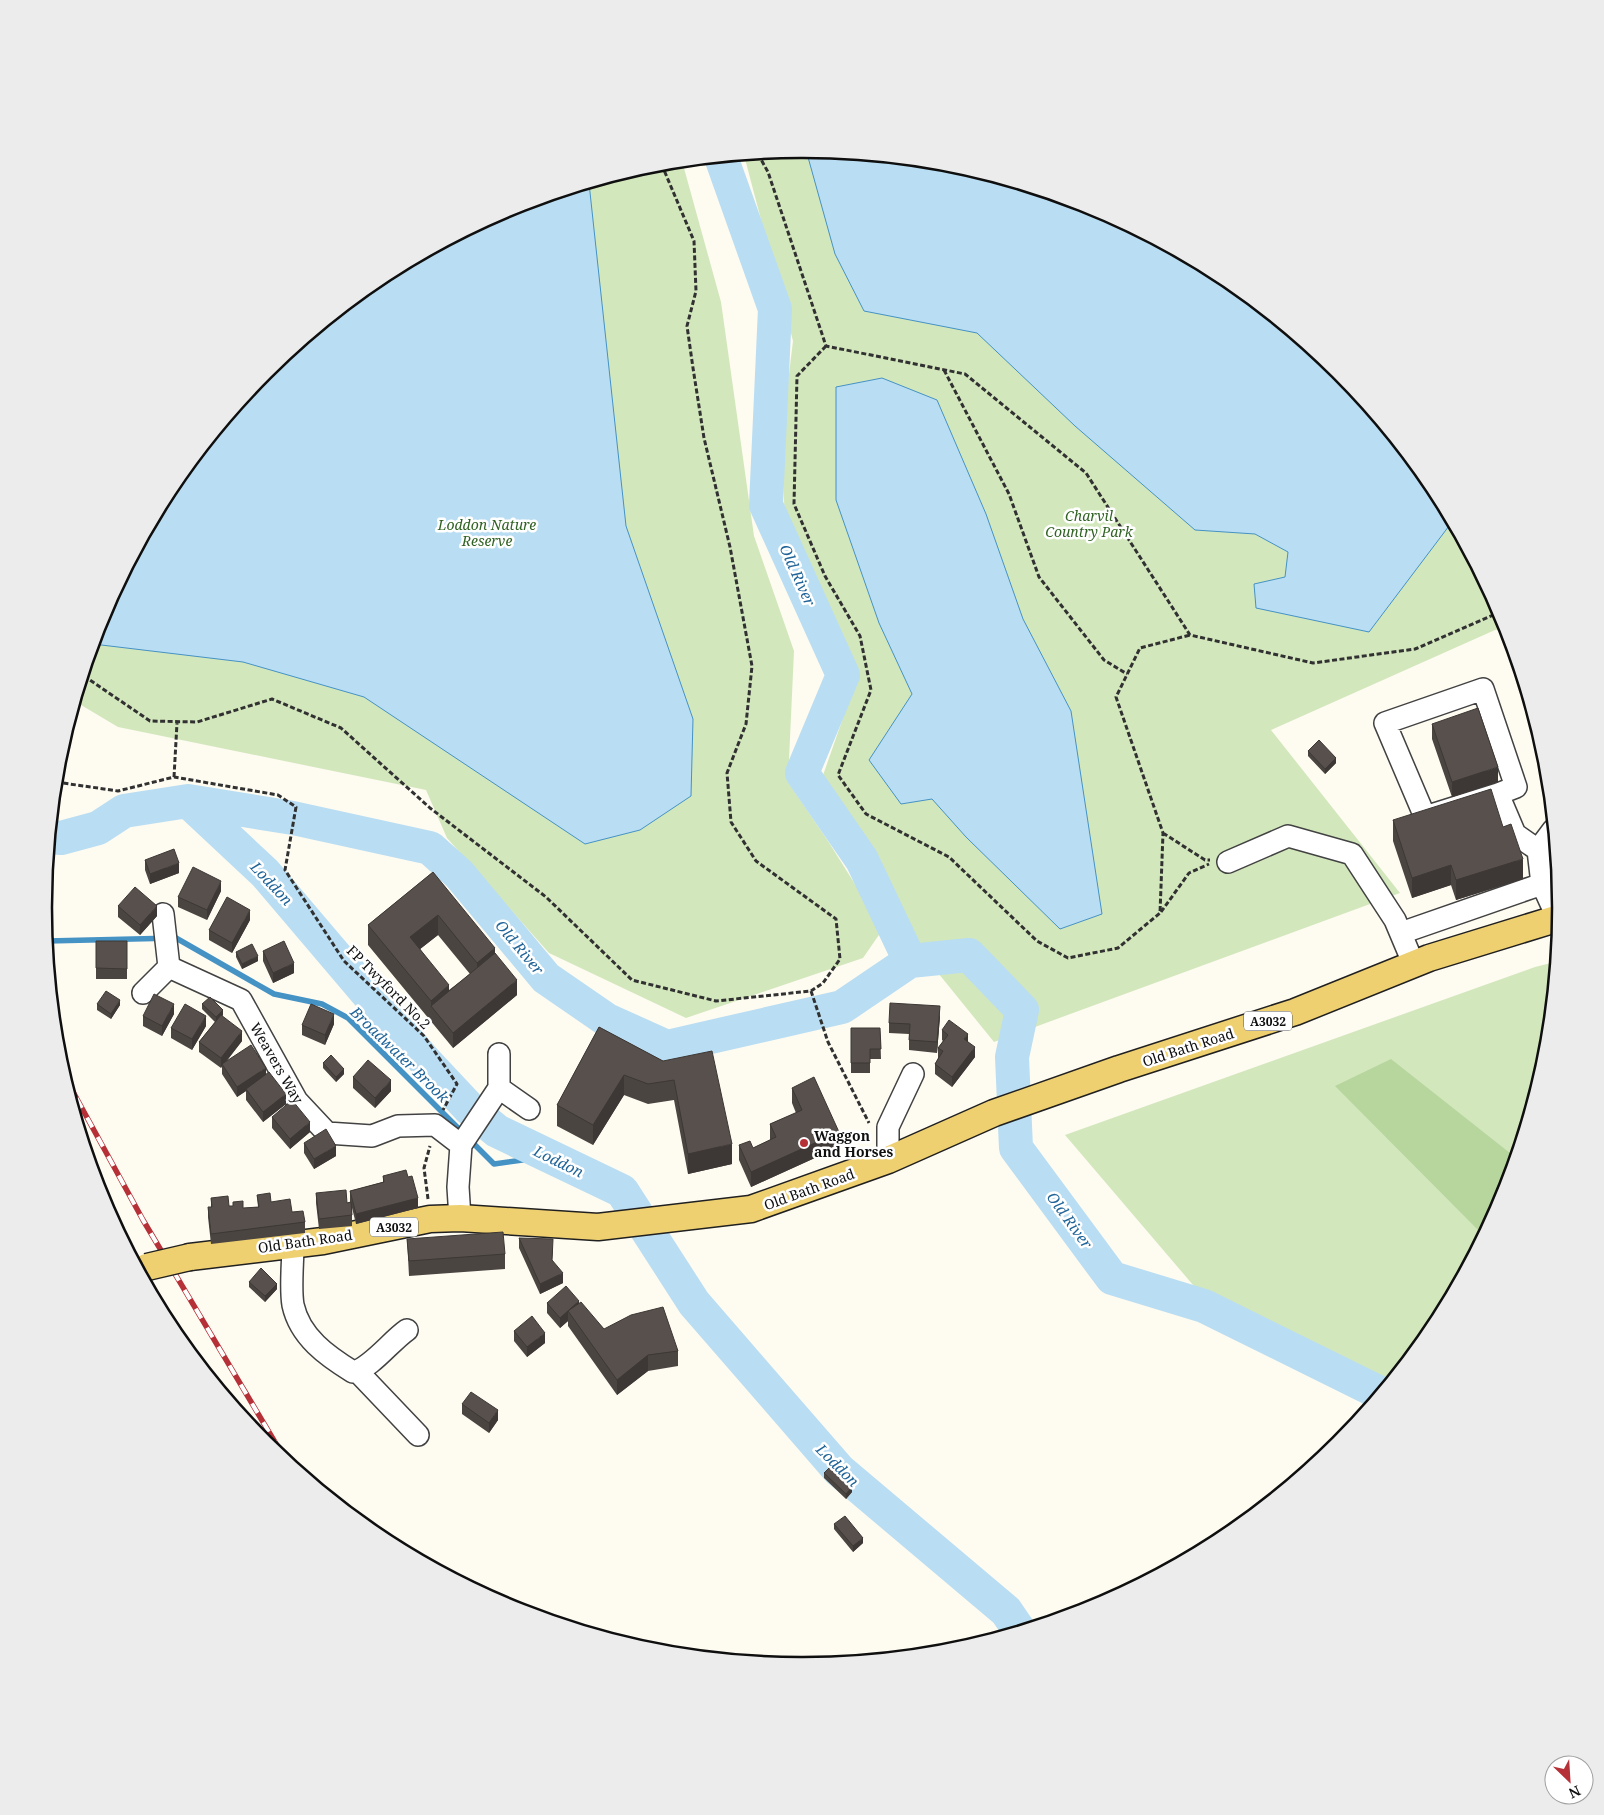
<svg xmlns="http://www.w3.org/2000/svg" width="1604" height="1815" viewBox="0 0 1604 1815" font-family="'Noto Serif',serif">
<rect width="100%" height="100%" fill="#fefbf1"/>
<path fill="#d3e7bd" d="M802 149 950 164 1092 207 1223 277 1338 372 1433 486 1503 618 1506 628 1495 630 1271 730 1400 893 994 1042 917 947 879 857 821 781 857 678 785 520 781 440 793 341 744 155Z
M682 161 721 302 754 536 794 651 788 782 828 841 883 929 863 958 686 1018 549 953 447 838 426 790 118 727 76 702 102 617 172 486 266 371 381 277 512 207 654 164Z
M1555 962 1546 1056 1502 1198 1432 1329 1371 1404 1199 1292 1065 1135 1535 967Z"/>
<path fill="#b7d69d" d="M1391 1059 1515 1157 1502 1198 1483 1235 1335 1086Z"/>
<path fill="#b9ddf2" stroke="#4592c4" d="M806 150 950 164 1092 207 1223 277 1338 372 1433 486 1452 522 1369 632 1256 608 1254 584 1285 577 1288 552 1255 534 1195 530 1075 426 977 333 864 311 835 254Z
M589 183 626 526 693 719 691 796 640 830 585 844 364 697 243 662 93 644 102 617 172 486 266 371 381 277 512 207Z
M882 378 937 400 986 514 1023 619 1071 711 1102 914 1060 929 966 837 932 799 901 804 869 760 912 694 879 623 836 500V387Z"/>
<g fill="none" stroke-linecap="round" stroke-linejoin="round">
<path stroke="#4592c4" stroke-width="5.5" d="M47 941 176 938 274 994 322 1004 348 1018 494 1164 552 1156"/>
<path stroke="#b9ddf2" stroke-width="34" d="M721 157 775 309 766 505 843 675 802 773 862 860 910 961
M188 801 265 873 424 1060 470 1109 497 1131 622 1191 694 1303 839 1470 1006 1611 1019 1630
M51 837 61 838 98 828 124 811 188 801 293 818 430 848 459 874 546 978 607 1020 667 1047 842 1007 910 961 969 955 1022 1010 1012 1057 1016 1148 1112 1278 1204 1306 1380 1393"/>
<defs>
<path id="minor" d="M1498 794 1516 787 1483 689 1385 723 1425 817 1498 794 1515 834 1538 850
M1228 862 1288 836 1352 854 1395 920 1414 965
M1542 884 1538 850 1553 830
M163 914 169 967 241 1000 297 1101 327 1133 372 1136 398 1126 435 1125 461 1145 458 1187 460 1218
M1401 933 1542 884 1558 919
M143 993 169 967
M499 1054V1088
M499 1088 529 1109
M461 1145 499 1088
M888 1160V1127L913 1074
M293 1244C293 1262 290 1288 293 1305 300 1337 327 1356 353 1372 370 1369 391 1341 407 1330
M357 1371 418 1435"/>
<path id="major" d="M190 1257 323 1241 430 1219 460 1218 598 1227 751 1209 888 1160 994 1113 1119 1069 1295 1012 1429 958 1559 918"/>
</defs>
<use href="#minor" stroke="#424242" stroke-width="24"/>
<use href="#major" stroke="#202020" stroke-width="29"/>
<path stroke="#313131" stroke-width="3" stroke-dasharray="5 2.5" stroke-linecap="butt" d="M758 154 768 172 826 346 965 374 1086 473 1190 635 1313 663 1415 649 1500 612
M826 346 797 376 794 504 825 576 860 636 871 690 838 775 866 814 949 857 1037 941 1068 958 1118 948 1160 913 1163 833 1116 697 1140 648 1190 635
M944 370 1009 494 1039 577 1104 660 1127 674
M84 676 150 721 197 722 272 699 341 728 430 808 546 897 632 980 716 1001 811 991 823 983 840 959 836 919 756 861 731 822 727 773 746 724 752 666 730 547 704 438 693 368 687 326 696 291 694 241 661 163
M174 777 177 723
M56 782 118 791 174 777 278 795 296 807 285 870 344 961 424 1036 457 1084 443 1110
M1163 833 1205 860H1210
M1161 912 1189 873 1209 864
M811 991 828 1042 869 1123
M428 1199 424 1168 430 1146"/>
<use href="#minor" stroke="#fff" stroke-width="21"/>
<use href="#major" stroke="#efd071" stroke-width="26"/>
<defs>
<path id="rail" d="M66 1079 143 1220 285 1459"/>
</defs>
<use href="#rail" stroke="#b63037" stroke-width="5.5"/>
<use href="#rail" stroke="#fff" stroke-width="4" stroke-dasharray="11" stroke-linecap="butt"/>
<defs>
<path id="major-bridge" d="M147 1267 190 1257"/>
</defs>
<use href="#major-bridge" stroke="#202020" stroke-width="29" stroke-linecap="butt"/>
<use href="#major-bridge" stroke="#efd071" stroke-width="26"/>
</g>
<path fill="#4b4541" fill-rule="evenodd" d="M1432 724 1498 782 1452 797 1432 739Z
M1308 751 1336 763 1325 774 1308 756Z
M1393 820 1503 827 1523 879 1456 900 1451 885 1412 898 1393 841Z
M145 860 179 873 150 884 145 870Z
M433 872 495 953 517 995 453 1048 368 945V925ZM438 935 470 974 449 990 420 949Z
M221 891 207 920 178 907V897Z
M118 906 157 916 140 935 118 917Z
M250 920 232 953 209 940V930Z
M96 941H127V979H96Z
M263 951 294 973 273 983 263 961Z
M236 952 258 961 242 969 236 957Z
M97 1004 120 1005 111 1019 97 1010Z
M202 1004 223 1015 222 1016 242 1041 226 1062 266 1074 286 1104 263 1122 246 1100V1091L237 1097 222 1074V1066L221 1068 199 1052V1042L215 1022 202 1009Z
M174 1014 162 1036 143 1026V1016Z
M940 1016 937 1053 909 1050V1034L889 1033V1023Z
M334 1024 325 1045 302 1035V1025Z
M206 1026 192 1050 171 1038V1028Z
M599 1027 663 1061 732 1164 688 1174 674 1100 648 1104 624 1095 593 1145 557 1126V1105Z
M851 1028H880L881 1059H870V1073H851Z
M942 1030 968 1042 975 1057 952 1087 935 1074V1064L938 1058V1048L943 1041 942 1040Z
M323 1063 344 1074 336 1082 323 1068Z
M353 1077 391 1091 375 1108 353 1088Z
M792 1088 839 1147 751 1187 739 1160V1145L753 1148 770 1140V1124L796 1113 792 1103Z
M272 1117 310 1132 290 1149 272 1128Z
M304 1143 336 1156 314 1169 304 1153Z
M383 1176 408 1177 418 1208 356 1224 352 1208V1226L319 1229 316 1203V1193L347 1203 350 1202V1191L383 1182Z
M257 1195 292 1212 305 1222V1233L211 1244 208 1217V1207H211V1198L229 1206 243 1208 258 1207Z
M519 1238 553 1250 552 1260 563 1283 540 1294 519 1248Z
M407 1239 505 1254V1269L409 1276Z
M249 1282 277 1289 265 1302 249 1287Z
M547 1303H579L604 1329 678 1351V1366L648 1371 617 1395 568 1326V1321L560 1328 547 1313Z
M514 1331 545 1343 527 1357 514 1341Z
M462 1404 498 1420 489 1433 462 1414Z
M824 1473 852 1492 846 1499 824 1478Z
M834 1524 863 1543 853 1552 834 1529Z"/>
<path fill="#3d3835" d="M1336 758V763L1325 774V769Z
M1498 767V782L1452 797V782Z
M1523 859V879L1456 900V880Z
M179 863V873L150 884V874Z
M1451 865V885L1412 898V878Z
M221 881V891L207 920V910Z
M157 906V916L140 935V925Z
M250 910V920L232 953V943Z
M438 915V935L410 957V937Z
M495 948V968L477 983V963Z
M258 956V961L242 969V964Z
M294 963V973L273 983V973Z
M517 980V995L453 1048V1033Z
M449 985V1005L431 1006V1001Z
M120 1000V1005L111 1019V1014Z
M174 1004V1014L162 1036V1026Z
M940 1006V1016L937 1053V1042Z
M223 1010V1015L216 1022V1017Z
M334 1014V1024L325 1045V1035Z
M206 1016V1026L192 1050V1039Z
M242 1031V1041L223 1065 222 1064V1066L221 1068V1058Z
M968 1034V1044L964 1039Z
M975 1047V1057L952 1087V1077Z
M266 1068V1078L246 1089V1091L237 1097V1087Z
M344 1069V1074L336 1082V1077Z
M624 1075V1095L593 1145V1125Z
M391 1080V1091L375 1108V1098Z
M286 1094V1104L263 1122V1112Z
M310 1122V1132L290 1149V1139Z
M839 1132V1147L751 1187V1172Z
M732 1144V1164L688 1174V1154Z
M336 1146V1156L314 1169V1159Z
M418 1198V1208L356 1224V1214Z
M563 1273V1283L540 1294V1284Z
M277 1284V1289L265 1302V1296Z
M579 1301V1311H568V1321L560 1328V1318Z
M545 1333V1343L527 1357V1347Z
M648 1355V1371L617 1395V1380Z
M498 1410V1420L489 1433V1423Z
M852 1487V1492L846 1499V1494Z
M863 1538V1543L853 1552V1546Z"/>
<path fill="#57504c" stroke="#3d3835" d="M1478 708 1498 767 1452 782 1432 724Z
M1319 740 1336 758 1325 769 1308 751Z
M1491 789 1503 827 1511 824 1523 859 1456 880 1451 865 1412 878 1393 820Z
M174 849 179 863 150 874 145 860Z
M193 867 221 881 207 910 178 897Z
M433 872 495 948 477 963 438 915 410 937 449 985 431 1001 368 925Z
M135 887 157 906 140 925 118 906Z
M227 897 250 910 232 943 209 930Z
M96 941H127V969L96 968Z
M284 941 294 963 273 973 263 951Z
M252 944 258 956 242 964 236 952Z
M495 953 517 980 453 1033 431 1006Z
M106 991 120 1000 111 1014 97 1004Z
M154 994 174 1004 162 1026 143 1016Z
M210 997 223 1010 216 1017 202 1004Z
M890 1003 940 1006 937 1042 909 1040 910 1024 889 1023Z
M185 1004 206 1016 192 1039 171 1028Z
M311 1004 334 1014 325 1035 302 1025Z
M221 1015 242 1031 221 1058 199 1042Z
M949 1020 968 1034 964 1039 975 1047 952 1077 935 1064 943 1051 938 1048 948 1035 942 1030Z
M599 1027 663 1061 712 1051 732 1144 688 1154 674 1080 648 1084 624 1075 593 1125 557 1105Z
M851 1028H880L881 1049H870V1063H851Z
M251 1045 266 1068 237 1087 222 1064Z
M331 1055 344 1069 336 1077 323 1063Z
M368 1060 391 1080 375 1098 353 1077Z
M269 1072 286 1094 263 1112 246 1089Z
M814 1077 839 1132 751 1172 739 1145 750 1141 753 1148 776 1137 770 1124 802 1110 792 1088Z
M292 1100 310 1122 290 1139 272 1117Z
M326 1129 336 1146 314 1159 304 1143Z
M406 1170 408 1177 412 1176 418 1198 356 1214 350 1191 384 1182 383 1176Z
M346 1190 347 1203 351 1202 352 1215 319 1219 316 1193Z
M270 1193 271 1202 290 1199 292 1212 303 1211 305 1222 211 1234 208 1207H212L211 1198 228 1196 229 1206H233V1202L243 1201V1208L259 1207 257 1195Z
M503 1232 505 1254 409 1261 407 1239Z
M519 1238 553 1239 552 1260 563 1273 540 1284Z
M261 1268 277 1284 265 1296 249 1282Z
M566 1286 579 1301 560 1318 547 1303Z
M581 1302 604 1329 631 1315 663 1307 678 1351 648 1355 617 1380 568 1311Z
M532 1316 545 1333 527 1347 514 1331Z
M471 1392 498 1410 489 1423 462 1404Z
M831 1466 852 1487 846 1494 824 1473Z
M845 1516 863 1538 853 1546 834 1524Z"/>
<circle fill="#b63037" stroke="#fff" stroke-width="2" cx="804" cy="1143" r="5"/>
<g text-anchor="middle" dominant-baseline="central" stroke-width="5" stroke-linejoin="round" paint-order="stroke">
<g fill="#fff" stroke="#575757" stroke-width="1">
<rect x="1244" y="1011.5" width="48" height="19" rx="4"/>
<rect x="370" y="1217.5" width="48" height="19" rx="4"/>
</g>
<g font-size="12" font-weight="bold" fill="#0f0f0f">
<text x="1268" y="1021">A3032</text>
<text x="394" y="1227">A3032</text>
</g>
<g font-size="14" font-style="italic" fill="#306223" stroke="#fff">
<text x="1089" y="515">Charvil<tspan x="1089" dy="16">Country Park</tspan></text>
<text x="487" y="524">Loddon Nature<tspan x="487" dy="16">Reserve</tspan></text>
</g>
<g font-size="14" fill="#0f0f0f" stroke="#fff">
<text transform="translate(389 987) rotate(45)">FP Twyford No.2</text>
<text transform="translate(1188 1047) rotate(-18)">Old Bath Road</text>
<text transform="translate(277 1063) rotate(60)">Weavers Way</text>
<text transform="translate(809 1189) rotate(-20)">Old Bath Road</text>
<text transform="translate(305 1241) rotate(-8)">Old Bath Road</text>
</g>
<g font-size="14" font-weight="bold" fill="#0f0f0f" stroke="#fff" text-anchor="start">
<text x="814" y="1135">Waggon<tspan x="814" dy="16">and Horses</tspan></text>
</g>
<g font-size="15" font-style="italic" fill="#206498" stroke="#fff">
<text transform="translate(798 575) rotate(66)">Old River</text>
<text transform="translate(272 883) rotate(47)">Loddon</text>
<text transform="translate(520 947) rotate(50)">Old River</text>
<text transform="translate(400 1054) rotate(44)">Broadwater Brook</text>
<text transform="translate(559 1161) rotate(26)">Loddon</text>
<text transform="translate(1070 1220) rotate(54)">Old River</text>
<text transform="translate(838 1465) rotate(45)">Loddon</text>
</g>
</g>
<path d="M0 0H1604V1815H0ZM801 158H803A749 749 0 0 1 1552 907V908A749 749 0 0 1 803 1657H801A749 749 0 0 1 52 908V907A749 749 0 0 1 801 158Z" fill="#ececec" fill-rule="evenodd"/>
<path fill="none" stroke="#0f0f0f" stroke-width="2.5" d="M801 158H803A749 749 0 0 1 1552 907V908A749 749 0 0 1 803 1657H801A749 749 0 0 1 52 908V907A749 749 0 0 1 801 158Z"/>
<g transform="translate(1569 1780) rotate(155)"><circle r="24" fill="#ffffff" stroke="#9f9f9f"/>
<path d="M0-4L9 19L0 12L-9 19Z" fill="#b63037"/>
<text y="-8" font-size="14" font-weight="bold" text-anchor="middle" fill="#0f0f0f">N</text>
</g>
</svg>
